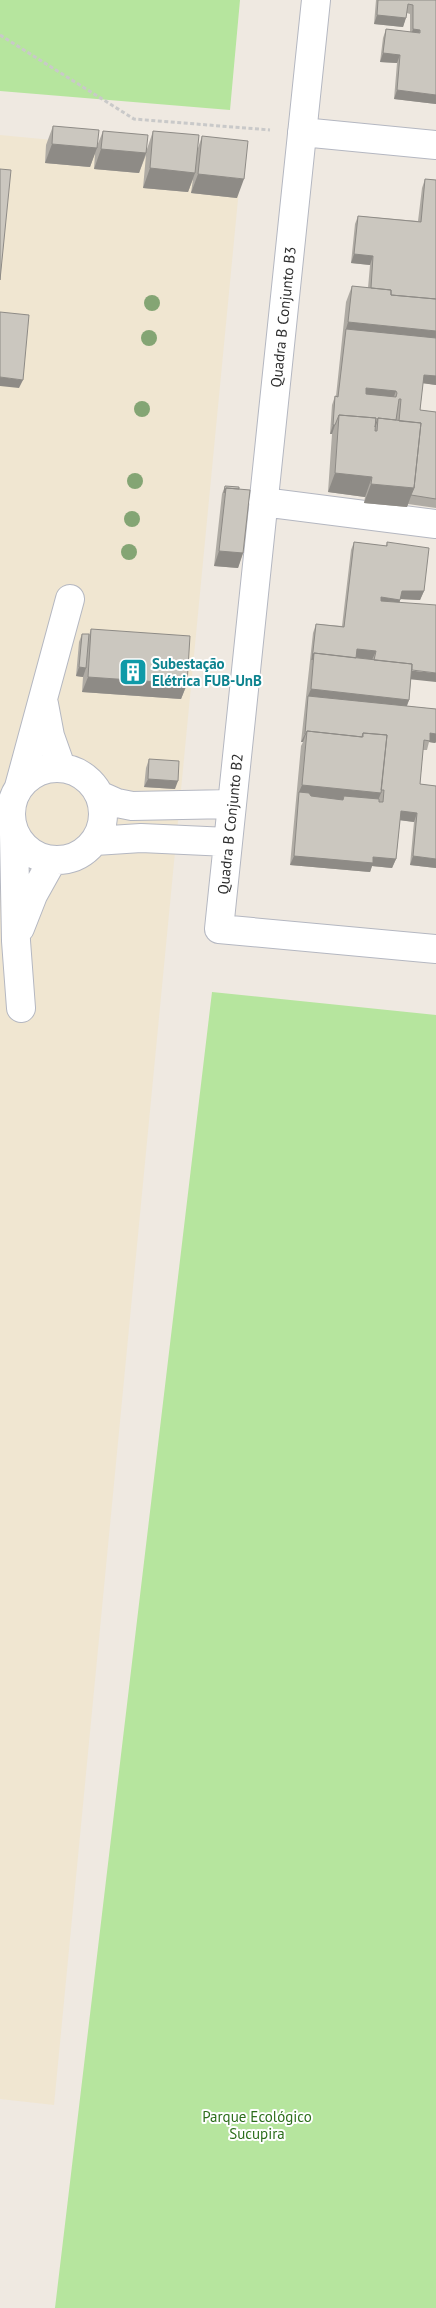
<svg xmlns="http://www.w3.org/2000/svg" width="436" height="2308" viewBox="0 0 436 2308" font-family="'PT Sans',sans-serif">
<rect width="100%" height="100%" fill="#efe9e1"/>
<path fill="#f0e6d1" d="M0 135 242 158 54 2105 0 2099Z"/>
<path fill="#b6e59e" d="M0 0H240L230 110 0 91Z
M212 992 436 1015V2308H55Z"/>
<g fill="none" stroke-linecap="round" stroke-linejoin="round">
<defs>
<path id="minor" d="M316 0 219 929 436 949
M302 132 436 145
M263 502 436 524
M44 704 50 736 61 767
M11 814a46 46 0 1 1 92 0a46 46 0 1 1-92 0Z
M19 787 70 599
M99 795 117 803 132 806 232 804
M14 834 16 941 21 1008
M95 841 141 838 228 842
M20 928 33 895 52 861"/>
</defs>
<use href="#minor" stroke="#b4b7c1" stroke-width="30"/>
<path stroke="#c9c9c9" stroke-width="3" stroke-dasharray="4 2.5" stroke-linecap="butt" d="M0 35 134 119 270 130"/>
<use href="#minor" stroke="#fff" stroke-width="28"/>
</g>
<g fill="#84a574">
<circle cx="152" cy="303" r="8"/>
<circle cx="149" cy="338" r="8"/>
<circle cx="142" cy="409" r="8"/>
<circle cx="135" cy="481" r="8"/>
<circle cx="132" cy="519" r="8"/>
<circle cx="129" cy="552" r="8"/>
</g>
<path fill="#afaba4" d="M376 0H436V104L394 99 397 63 380 62 383 38 386 29 410 32V14L407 13 403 27 374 24Z
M53 126 97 146 103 131 147 149 153 131 198 148 202 136 237 198 191 193 193 179 188 192 143 188 146 155 139 173 94 169 95 153 90 167 45 163 46 145Z
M425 179 436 180V385L423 383 420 410 436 412V508L408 504 407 507 364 503 365 497 328 492 332 434H330L332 405 335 396H336L346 302 352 286 368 288 370 265 351 263 355 224 358 216 418 221 422 188Z
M225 486 243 553 238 568 214 566 222 494Z
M354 542 386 546 387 542 424 591 420 600 400 599V602L411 679 409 700 407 706 436 709V742L435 743 429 742 427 750H423L420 784 436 786V868L410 865 414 822 400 820 396 859 392 868 372 866 370 872 290 865 301 746 303 742H301L313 633 316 624 342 626 351 550Z
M91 629 187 684 181 699 82 692 83 677 76 676 79 642 82 634 89 635Z
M149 759 175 789 144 787 146 768Z"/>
<path fill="#8e8b86" d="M377 15 406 18 403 27 374 24Z
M413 29 420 30 417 39 410 38Z
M383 53 400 55 397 63 380 62Z
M397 90 436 95V104L394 99Z
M52 144 97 148 90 167 45 163Z
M101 149 146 153 139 173 94 169Z
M150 168 195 173 188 192 143 188Z
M198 174 244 179 237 198 191 193Z
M354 254 373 256 370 265 351 263Z
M348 322 436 331V347L346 329Z
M424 375 436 376V385L421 383Z
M0 377 23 380 19 388 0 386Z
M366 388 396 391 393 399 363 397Z
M333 425H335L332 434H330Z
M335 473 372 477 365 497 328 492Z
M371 484 414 488 407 507 364 503Z
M219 551 243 553 238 568 214 566Z
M402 591H424L420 600 399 599Z
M381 597 400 600 397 609 378 606Z
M357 649 376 651 372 660 354 657Z
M79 667 86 668 83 677 76 676Z
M374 667 436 673V682L370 675Z
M88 677 187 684 181 699 82 692Z
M311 689 409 700 403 715 308 696Z
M430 733 436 734V742L435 743 429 742Z
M305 734H306L303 742H301Z
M148 779 178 781 175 789 144 787Z
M302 785 381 793 375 808 344 796 341 805 299 792Z
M401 811 417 813 414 822 398 820Z
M294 856 373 857 396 859 392 868 372 866 370 872 290 865Z
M413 856 436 859V868L410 865Z"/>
<path fill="#cbc7bf" stroke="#8e8b86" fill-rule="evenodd" d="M378 0H436V95L397 90 400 55 383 53 386 29 420 33V30L413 29V5L408 4 406 18 377 15Z
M53 126 99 130 97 148 52 144Z
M103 131 148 135 146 153 101 149Z
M153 131 199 135 195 173 150 168Z
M202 136 248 141 244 179 198 174Z
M0 169 11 170 0 280Z
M425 179 436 180V299L391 295V290L371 288 373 256 354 254 358 216 421 222Z
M352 286 391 290V295L436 299V331L348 322Z
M0 312 29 315 23 380 0 377Z
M346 329 436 338V376L424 375 420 410 436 412V499L411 495 414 488 421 423 399 421 401 399H399L396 420 378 418 375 427 376 418 339 415 335 425H333L335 396 338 397ZM366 388 396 391 397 393 396 397 366 394Z
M339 415 376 418 375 431H377L378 418 421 423 414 488 371 484 372 477 335 473Z
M225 486 239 487V489L226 488 224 493Z
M226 488 250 490 243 553 219 551Z
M354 542 387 546V542L429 548 424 591H402L400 600 381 597V601L436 605V673L412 670V664L374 660 376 651 357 649 356 658 314 653 312 660 316 624 344 627Z
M91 629 190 636 187 684 88 677Z
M82 634H89L86 668 79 667Z
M314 653 412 664 409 700 311 689Z
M308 696 436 709V734L430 733V741L424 740 420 784 436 786V859L413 856 417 813 401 811 396 859 373 857V863L294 856 299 792 309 793 311 796 343 800 344 796 379 799V802H383L384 790H381L387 735 363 733 362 737 307 731 306 734H305Z
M307 731 363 737V733L387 735 381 793 302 785Z
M149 759 179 761 178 781 148 779Z"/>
<defs>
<symbol id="building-square" viewBox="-11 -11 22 22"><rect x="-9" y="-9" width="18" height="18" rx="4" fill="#0f9aa8" stroke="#fff"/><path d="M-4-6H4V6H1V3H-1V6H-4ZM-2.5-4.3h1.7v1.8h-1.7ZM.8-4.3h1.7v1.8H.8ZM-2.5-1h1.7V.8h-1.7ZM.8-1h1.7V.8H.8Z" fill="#fff"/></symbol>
</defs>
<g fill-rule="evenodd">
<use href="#building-square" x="117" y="656" width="32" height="32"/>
</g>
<g text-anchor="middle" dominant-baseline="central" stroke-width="4" stroke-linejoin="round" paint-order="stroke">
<g font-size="15" fill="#2e2e2e" stroke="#fff">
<text transform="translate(283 317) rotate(-84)">Quadra B Conjunto B3</text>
<text transform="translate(230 824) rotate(-84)">Quadra B Conjunto B2</text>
</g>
<g font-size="15" font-weight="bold" fill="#0d838f" stroke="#fff" text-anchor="start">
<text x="152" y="663">Subestação<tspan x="152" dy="17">Elétrica FUB-UnB</tspan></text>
</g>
<g font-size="15" fill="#2c6e1b" stroke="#fff">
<text x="257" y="2116">Parque Ecológico<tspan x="257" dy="17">Sucupira</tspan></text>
</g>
</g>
</svg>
